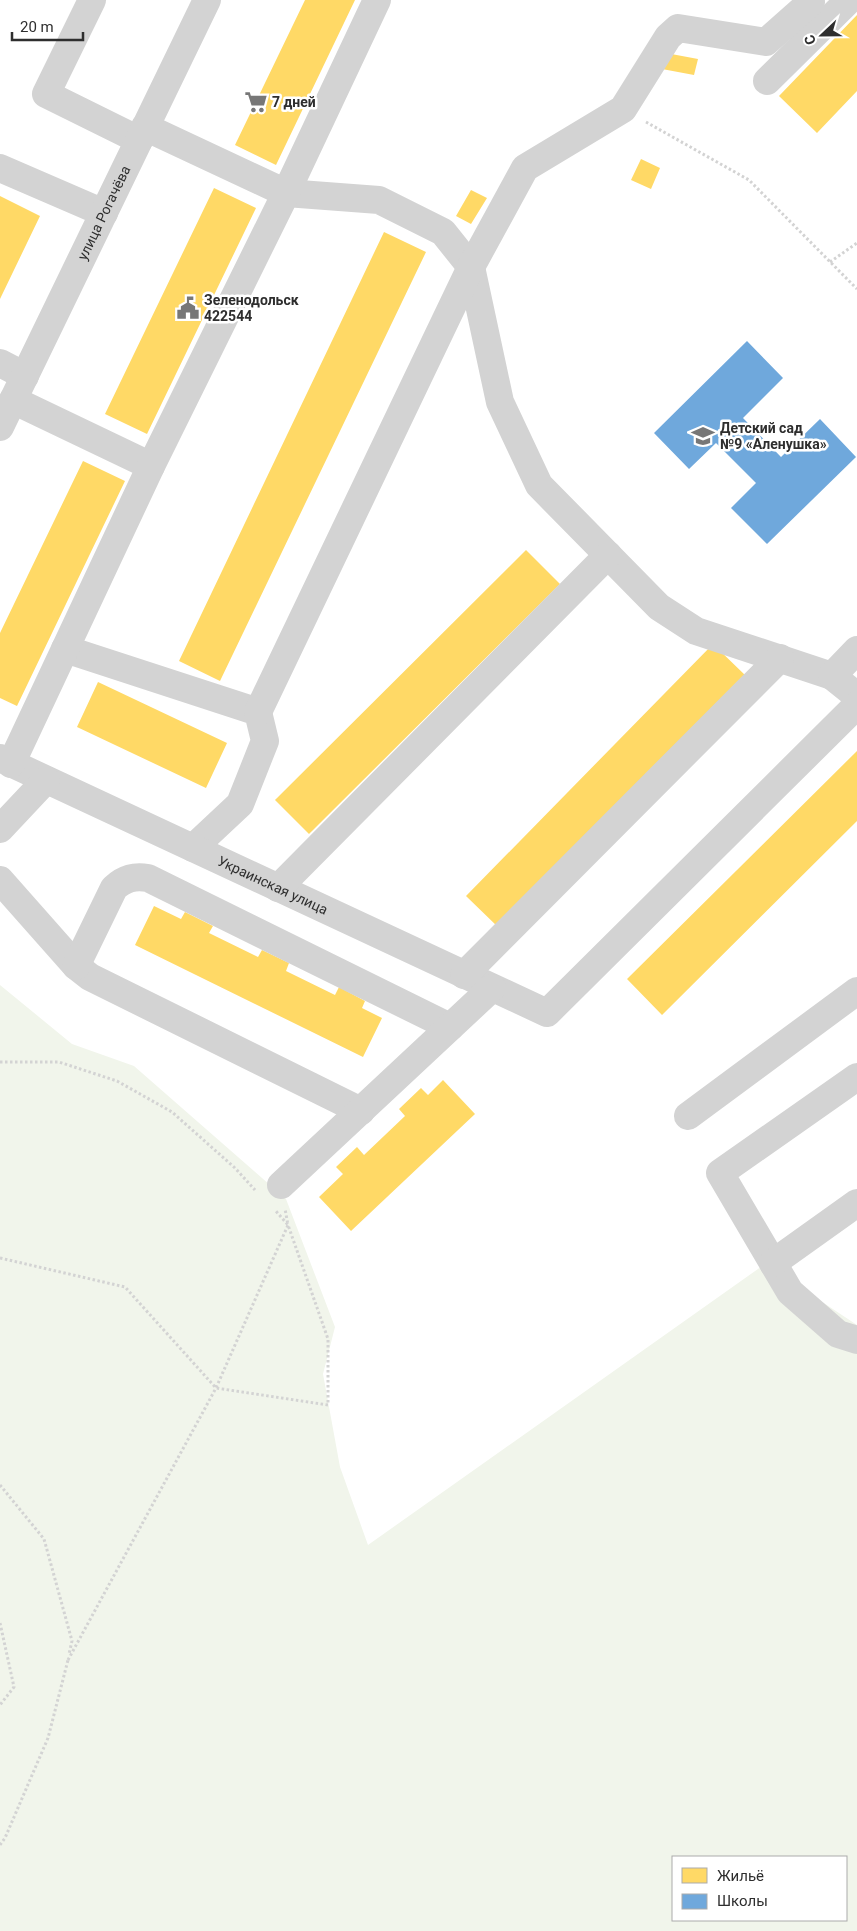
<svg xmlns="http://www.w3.org/2000/svg" width="857" height="1931" viewBox="0 0 857 1931" font-family="Roboto,sans-serif">
<rect width="100%" height="100%" fill="#fff"/>
<path fill="#f1f5eb" fill-rule="evenodd" d="M0 985 72 1044 134 1066 286 1199 335 1327 323 1374 340 1467 368 1545 765 1264 857 1325V1931H0ZM673 1857H846V1920H673Z"/>
<path fill="#ffd966" d="M305 0H355L276 165 235 145Z
M857 15V91L817 133 779 96Z
M666 53 698 59 694 75 662 69Z
M641 159 660 168 651 189 631 180Z
M214 188 256 208 147 434 105 414Z
M471 190 487 198 471 224 456 216Z
M0 196 40 216 0 299Z
M384 232 426 252 220 681 179 661Z
M83 461 125 481 17 706 0 698V633Z
M526 550 560 584 309 834 275 800Z
M713 644 747 677 500 929 466 896Z
M98 682 227 743 206 788 77 727Z
M857 751V821L662 1015 627 979Z
M154 906 181 919 185 912 213 926 209 933 258 957 262 950 289 963 286 971 335 995 339 987 365 1001 362 1008 382 1018 363 1057 135 945Z
M443 1080 475 1114 351 1231 319 1197 343 1174 336 1167 357 1147 364 1155 405 1116 399 1109 421 1088 428 1095Z"/>
<path fill="#6fa8dc" d="M747 341 783 378 743 418 781 457 820 419 856 457 767 544 731 508 756 483 716 443 689 469 654 433Z"/>
<g fill="none" stroke-linecap="round" stroke-linejoin="round">
<path stroke="#d3d3d3" stroke-width="3" stroke-dasharray="2.5 2.5" stroke-linecap="butt" d="M646 122 749 180 857 289
M830 262 857 243
M0 1062H59L117 1081 172 1112 235 1168 255 1190
M0 1258 125 1287 216 1388 328 1405V1339L288 1225 275 1210
M0 1485 44 1539 72 1641 69 1654
M0 1623 14 1687 0 1705
M68 1660 216 1388 288 1225 285 1209
M0 1845 5 1838 48 1738 68 1660"/>
<g stroke="#d3d3d3" stroke-width="28">
<path d="M92 0 46 94 139 140"/>
<path d="M767 81 849 0"/>
<path d="M145 127 286 193 379 200 443 232 471 267 500 402 539 485 659 607 696 631 832 676"/>
<path d="M0 168 104 213"/>
<path d="M0 363 25 376"/>
<path d="M13 400 151 466"/>
<path id="s1" d="M0 427 207 0"/>
<path d="M65 649 258 712 265 741 240 804 193 848"/>
<path d="M857 650 832 676 857 696"/>
<path d="M258 712 471 267 525 168 623 109 668 37 678 28 766 42 811 2"/>
<path id="s2" d="M0 758 547 1013 857 705"/>
<path d="M11 764 151 466 286 193 377 0"/>
<path d="M0 829 46 780"/>
<path d="M0 880 76 966 90 977 361 1111"/>
<path d="M278 888 608 555"/>
<path d="M76 966 114 888C125 878 134 876 148 878L450 1027"/>
<path d="M464 975 780 658"/>
<path d="M857 1077 720 1173 790 1292 838 1334 857 1340"/>
<path d="M688 1116 857 991"/>
<path d="M281 1185 492 988"/>
<path d="M773 1263 857 1203"/>
</g>
</g>
<defs>
<symbol id="supermarket-bare" viewBox="-9 -9 18 18"><path d="M-6-5.5h2.5l.6 2H6L4.5 2H-2.5L-4.4-4H-6ZM-1.5 3.2a1.3 1.3 0 1 0 .1 0ZM3 3.2a1.3 1.3 0 1 0 .1 0Z" fill="#777" stroke="#fff" stroke-width="2.5" paint-order="stroke"/></symbol>
<symbol id="civic-bare" viewBox="-9 -9 18 18"><path d="M-.6-6.5H3V-4.5H.6V-3L4-1V1h2V6H-6V1h2V-1L-.6-3ZM-1.2 2.5V6h2.4V2.5Z" fill="#777" stroke="#fff" stroke-width="2.5" paint-order="stroke"/></symbol>
<symbol id="school-bare" viewBox="-9 -9 18 18"><path d="M0-5L7-2L0 1L-7-2ZM-4 1L0 2.5L4 1V4Q0 6-4 4Z" fill="#777" stroke="#fff" stroke-width="2.5" paint-order="stroke"/></symbol>
</defs>
<g fill-rule="evenodd">
<use href="#supermarket-bare" x="240" y="86" width="32" height="32"/>
<use href="#civic-bare" x="172" y="292" width="32" height="32"/>
<use href="#school-bare" x="687" y="420" width="32" height="32"/>
</g>
<g text-anchor="middle" dominant-baseline="central" stroke-width="5" stroke-linejoin="round" paint-order="stroke">
<g font-size="14" font-weight="bold" fill="#2e2e2e" stroke="#fff" text-anchor="start">
<text x="272" y="102">7 дней</text>
<text x="204" y="300">Зеленодольск<tspan x="204" dy="16">422544</tspan></text>
<text x="720" y="428">Детский сад<tspan x="720" dy="16">№9 «Аленушка»</tspan></text>
</g>
<g font-size="14" fill="#2e2e2e" stroke="#fff">
<text stroke="none"><textPath href="#s1" startOffset="238">улица Рогачёва</textPath></text>
<text stroke="none"><textPath href="#s2" startOffset="301">Украинская улица</textPath></text>
</g>
</g>
<rect x="672" y="1856" width="175" height="65" fill="#ffffff" stroke="#ababab"/>
<rect x="682" y="1868" width="25" height="15" fill="#ffd966" stroke="#ababab"/>
<text x="717" y="1881" font-size="15" fill="#2e2e2e">Жильё</text>
<rect x="682" y="1894" width="25" height="15" fill="#6fa8dc" stroke="#ababab"/>
<text x="717" y="1906" font-size="15" fill="#2e2e2e">Школы</text>
<g transform="translate(822 35) rotate(248)" stroke="#ffffff" stroke-width="4" paint-order="stroke">
<path d="M0-4L9 19L0 12L-9 19Z" fill="#2e2e2e"/>
<text y="-8" font-size="14" font-weight="bold" text-anchor="middle" fill="#2e2e2e">С</text>
</g>
<path d="M12 32v8h71v-8" fill="none" stroke="#2e2e2e" stroke-width="2.5"/>
<text x="20" y="32" font-size="15" fill="#2e2e2e" stroke="#ffffff" stroke-width="4" paint-order="stroke">20 m</text>
</svg>
